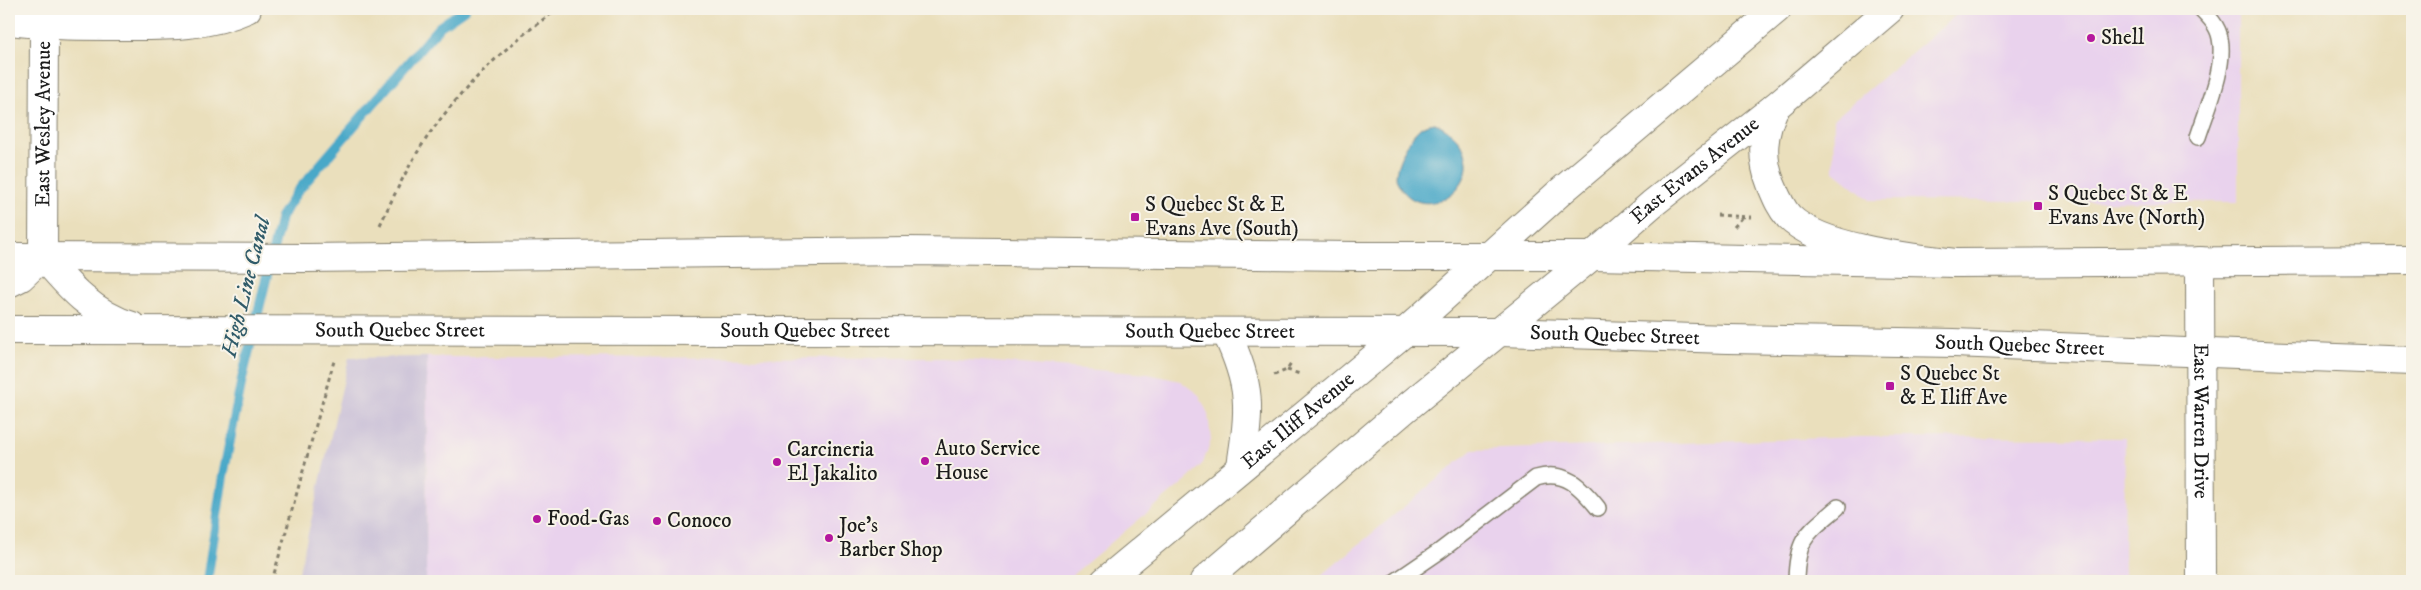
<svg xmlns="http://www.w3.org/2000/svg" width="2421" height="590" viewBox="0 0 2421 590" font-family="'IM FELL DW Pica',serif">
<rect width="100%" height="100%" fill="#f7f3e8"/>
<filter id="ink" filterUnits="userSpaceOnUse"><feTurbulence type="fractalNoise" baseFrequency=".02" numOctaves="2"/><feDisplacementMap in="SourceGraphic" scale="10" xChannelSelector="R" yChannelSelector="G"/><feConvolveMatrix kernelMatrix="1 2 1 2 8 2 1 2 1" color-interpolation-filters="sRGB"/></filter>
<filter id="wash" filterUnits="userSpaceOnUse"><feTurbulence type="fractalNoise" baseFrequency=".0096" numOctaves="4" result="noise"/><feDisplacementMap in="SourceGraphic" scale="20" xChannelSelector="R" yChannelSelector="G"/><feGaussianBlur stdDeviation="1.12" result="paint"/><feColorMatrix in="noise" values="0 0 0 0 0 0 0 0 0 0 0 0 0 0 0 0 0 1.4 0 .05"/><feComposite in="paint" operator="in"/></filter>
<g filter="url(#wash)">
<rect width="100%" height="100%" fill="#eadfbc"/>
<path fill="#e9d2ed" d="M1963 9H2238V202L1870 200 1833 170 1834 119Z
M427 357 943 358 1148 374 1180 381 1199 395 1208 414 1211 440 1203 463 1190 477 1065 581H426Z
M1862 437 2125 438 2124 581H1315L1472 450Z"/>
<path fill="#c9bfd7" d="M427 357 426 581H297L349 358Z"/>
<path fill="#49a8c8" stroke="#326272" d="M1435 123C1445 127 1449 131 1456 138 1495 181 1420 233 1397 181 1392 170 1409 138 1418 130 1423 125 1428 124 1435 123Z"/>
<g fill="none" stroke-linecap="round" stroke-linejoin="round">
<path stroke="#49a8c8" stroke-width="10" d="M207 581 223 476 242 379 281 217 297 192 439 27 465 9"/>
</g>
</g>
<g filter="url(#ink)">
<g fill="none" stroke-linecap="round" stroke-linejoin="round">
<defs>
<path id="service" d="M2198 137C2207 109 2226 67 2220 38 2218 26 2209 17 2201 9
M1396 581 1440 551 1536 478C1565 469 1581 487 1598 508
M1796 581C1797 537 1807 534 1838 507"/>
<g id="minor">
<path d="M9 21C45 26 79 26 115 26 159 26 206 28 247 9"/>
<path id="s1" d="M43 256 44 26"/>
<path id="s2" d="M2200 261 2201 581"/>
</g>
<g id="secondary">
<path d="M9 257 307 258 906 251 1355 256H1592L1957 263 2412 260"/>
<path d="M9 283 21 277 43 256C68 286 94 315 132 326"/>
<path id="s3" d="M9 330 1501 332 1728 339 1954 343 2412 361"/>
</g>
<g id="primary">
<path d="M1775 107C1763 133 1760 156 1771 184 1776 196 1780 207 1789 217 1821 249 1913 258 1957 263"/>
<path d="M1226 332C1252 387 1250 407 1241 466"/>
<path id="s4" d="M1105 581 1405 332 1559 193 1777 9"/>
<path id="s5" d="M1204 581 1405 409 1592 256 1652 204 1775 107 1890 9"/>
</g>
</defs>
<use href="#service" stroke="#837e6c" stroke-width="18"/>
<use href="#minor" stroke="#837e6c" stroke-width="30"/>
<use href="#secondary" stroke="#837e6c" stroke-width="30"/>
<use href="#primary" stroke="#837e6c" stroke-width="30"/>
<path stroke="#837e6c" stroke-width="3" stroke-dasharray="4 4" stroke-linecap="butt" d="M1717 215 1751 217
M380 225C396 191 413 155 436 125 470 80 511 41 558 9
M1734 227 1743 217
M1287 370 1300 374
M1274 375 1287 370 1291 364
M272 581 334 361"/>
<use href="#service" stroke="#fff" stroke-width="15"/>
<use href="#minor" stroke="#fff" stroke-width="28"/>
<use href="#secondary" stroke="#fff" stroke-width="28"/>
<use href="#primary" stroke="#fff" stroke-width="28"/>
</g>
</g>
<g fill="#b5179e" stroke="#f7f3e8" stroke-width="2">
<circle cx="2091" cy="38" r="5"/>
<rect x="2033" y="201" width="10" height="10" rx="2.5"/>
<rect x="1130" y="212" width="10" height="10" rx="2.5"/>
<rect x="1885" y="381" width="10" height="10" rx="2.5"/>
<circle cx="925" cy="461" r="5"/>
<circle cx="777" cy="462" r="5"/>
<circle cx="537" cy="519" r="5"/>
<circle cx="657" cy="521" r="5"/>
<circle cx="829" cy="538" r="5"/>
</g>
<g text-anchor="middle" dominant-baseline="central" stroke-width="4" stroke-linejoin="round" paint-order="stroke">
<g font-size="21" fill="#1c1c1c" stroke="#f7f3e8" text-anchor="start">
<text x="2101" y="38">Shell</text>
<text x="2048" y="194">S Quebec St &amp; E<tspan x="2048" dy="24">Evans Ave (North)</tspan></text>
<text x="1145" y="205">S Quebec St &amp; E<tspan x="1145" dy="24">Evans Ave (South)</tspan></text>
<text x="1900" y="374">S Quebec St<tspan x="1900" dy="24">&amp; E Iliff Ave</tspan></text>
<text x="935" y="449">Auto Service<tspan x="935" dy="24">House</tspan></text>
<text x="787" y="450">Carcineria<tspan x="787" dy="24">El Jakalito</tspan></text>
<text x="547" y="519">Food-Gas</text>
<text x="667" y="521">Conoco</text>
<text x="839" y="526">Joe's<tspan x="839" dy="24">Barber Shop</tspan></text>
</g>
<g font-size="21" fill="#1c1c1c" stroke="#f7f3e8">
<text stroke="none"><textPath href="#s1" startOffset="132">East Wesley Avenue</textPath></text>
<text stroke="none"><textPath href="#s5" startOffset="640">East Evans Avenue</textPath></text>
<text stroke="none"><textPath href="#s3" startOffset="391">South Quebec Street</textPath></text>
<text stroke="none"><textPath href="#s3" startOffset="796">South Quebec Street</textPath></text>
<text stroke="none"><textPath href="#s3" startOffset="1201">South Quebec Street</textPath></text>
<text stroke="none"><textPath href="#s3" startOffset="1606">South Quebec Street</textPath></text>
<text stroke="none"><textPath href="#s3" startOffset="2011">South Quebec Street</textPath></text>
<text stroke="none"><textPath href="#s4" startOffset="251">East Iliff Avenue</textPath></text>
<text stroke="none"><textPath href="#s2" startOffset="160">East Warren Drive</textPath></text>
</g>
<g font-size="22" font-style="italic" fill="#305b69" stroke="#f7f3e8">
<text transform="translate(246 287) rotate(-76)">High Line Canal</text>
</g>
</g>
<rect width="2421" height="590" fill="none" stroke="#f7f3e8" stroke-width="30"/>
</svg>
